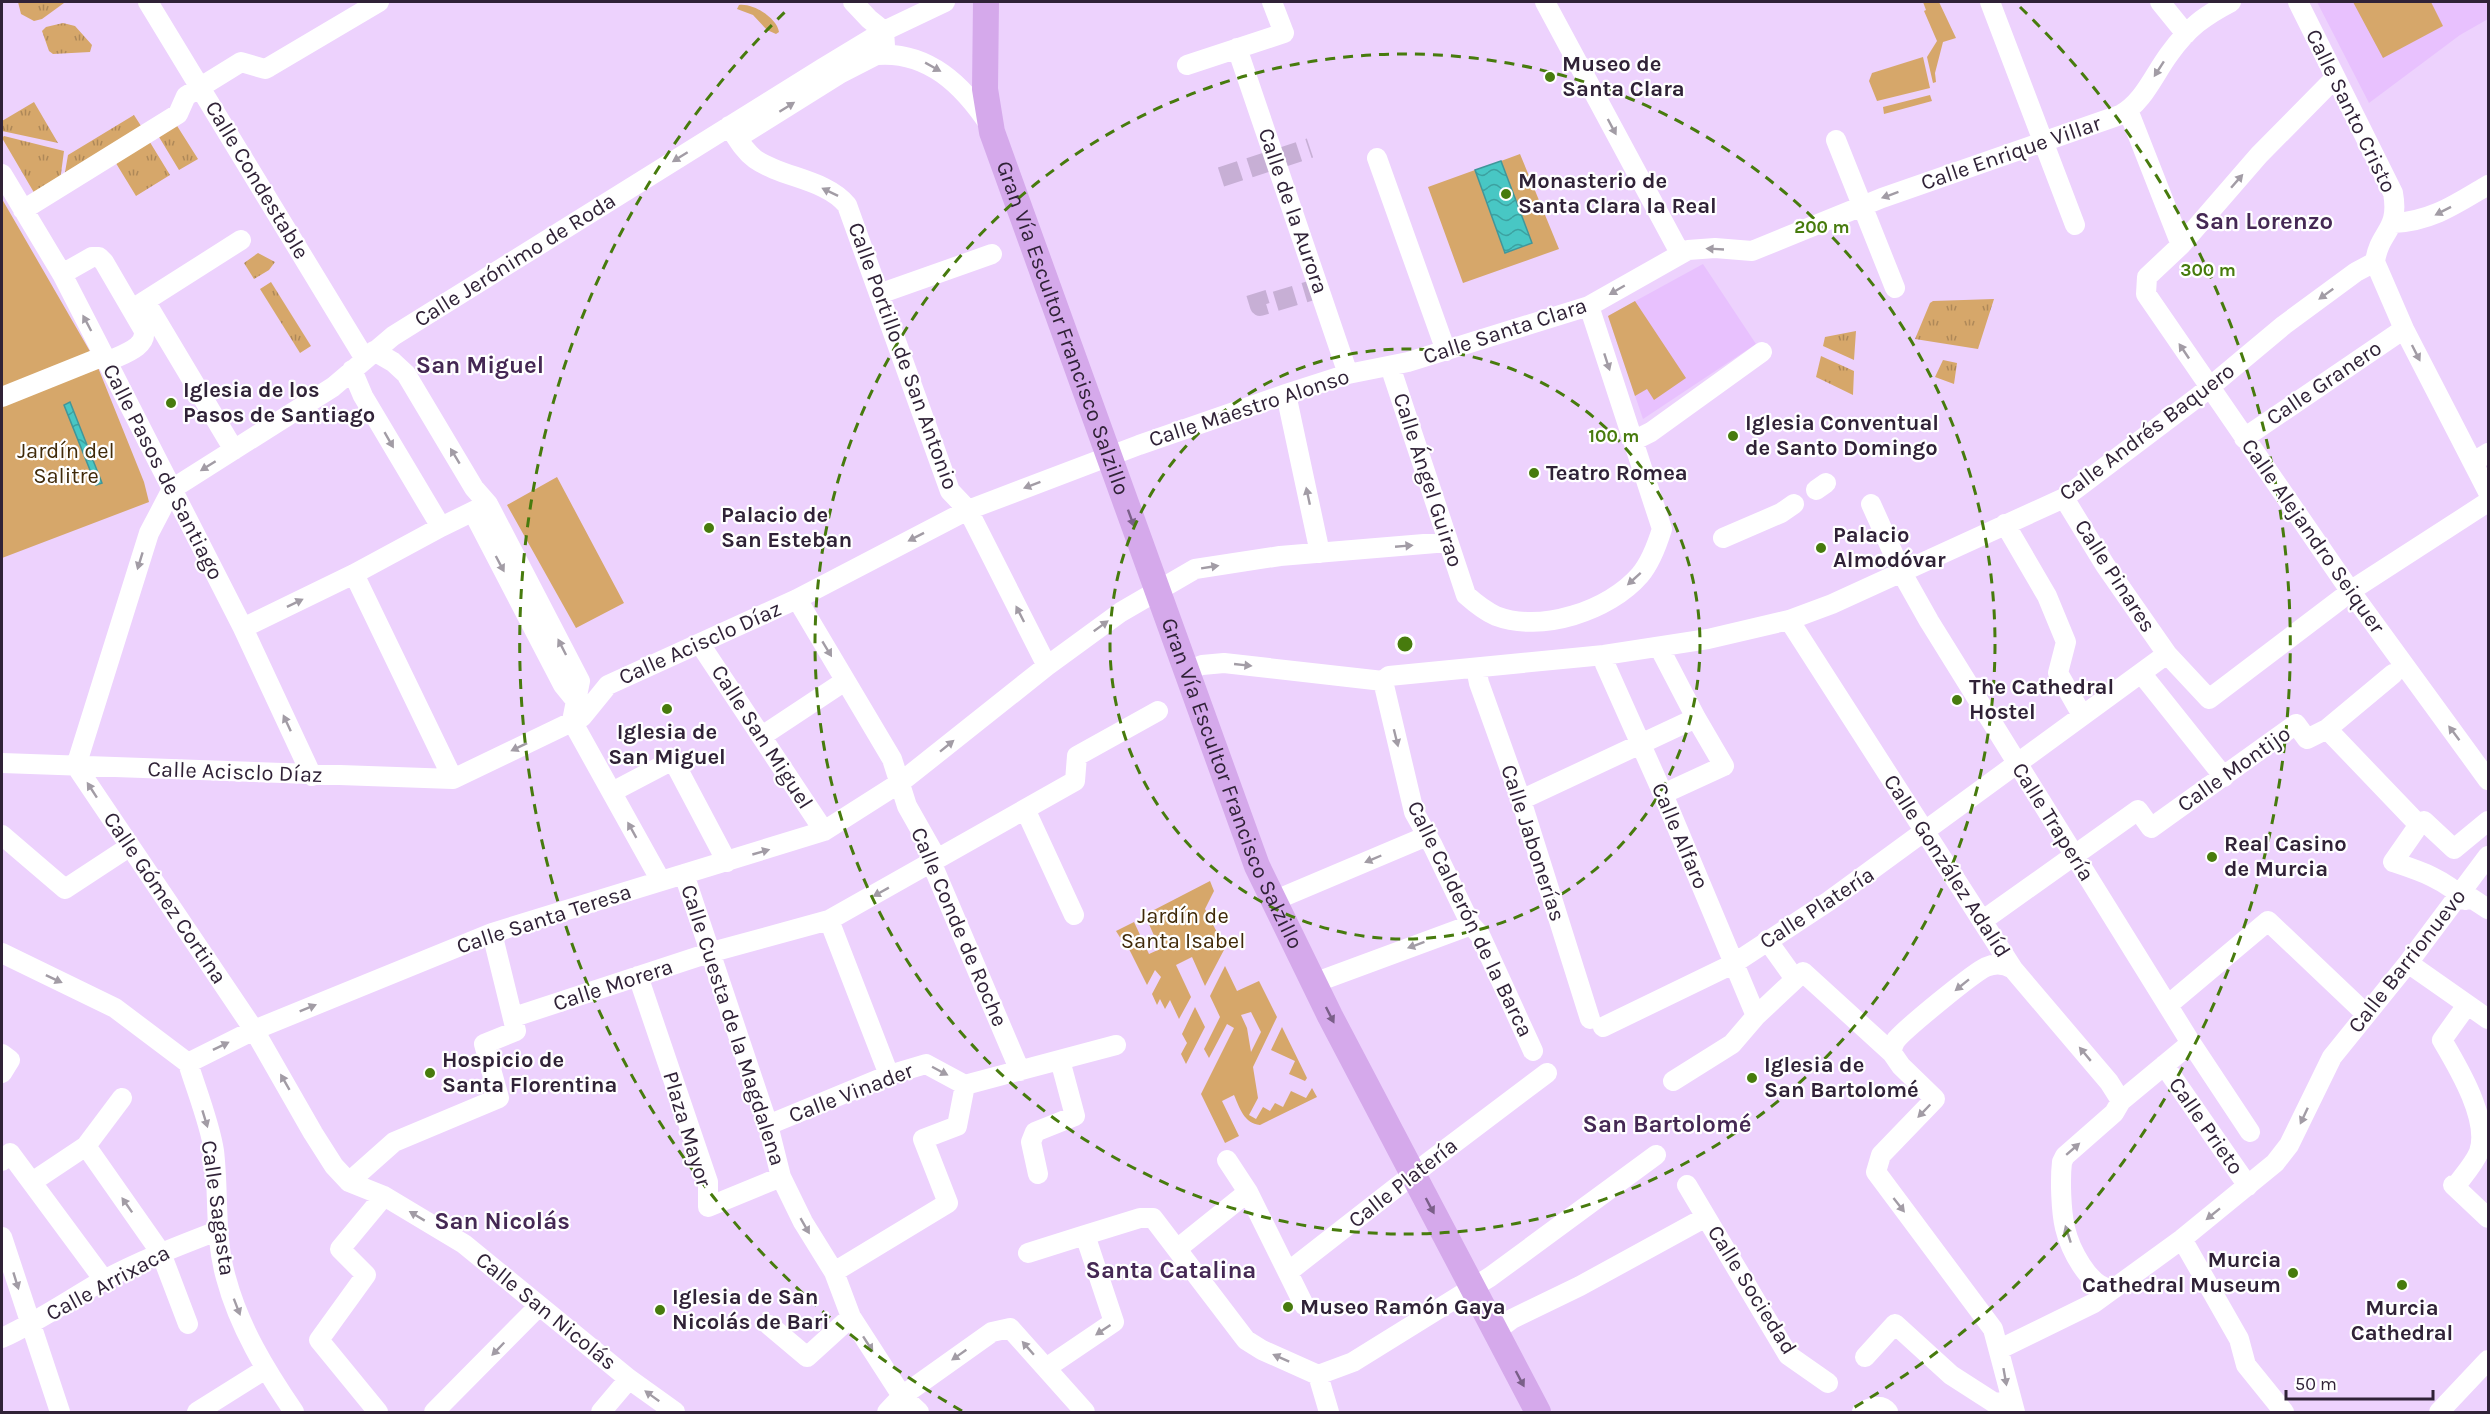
<svg xmlns="http://www.w3.org/2000/svg" width="2490" height="1414" viewBox="0 0 2490 1414" font-family="Karla,sans-serif">
<defs>
<pattern id="grass-tufts" width="24" height="20" patternUnits="userSpaceOnUse" patternTransform="scale(1.5)"><rect width="24" height="20" fill="#d6a76a"/><path d="M3 7l-1-3M5 7V3M7 7l1-3M15 17l-1-3M17 17v-4M19 17l1-3" fill="none" stroke="#ae8858"/></pattern>
<pattern id="water-waves" width="16" height="10" patternUnits="userSpaceOnUse" patternTransform="scale(1.5)"><rect width="16" height="10" fill="#48c7c4"/><path d="M0 5q4-4 8 0t8 0" fill="none" stroke="#3ca1a0"/></pattern>
</defs>
<rect width="100%" height="100%" fill="#edd2fd"/>
<path fill="#e8c1fe" d="M2317 2H2488V19L2460 35 2369 103Z
M1703 264 1756 344 1643 419 1608 316Z"/>
<path fill="url(#grass-tufts)" d="M18 2H64V3L42 19 34 21 21 14Z
M739 5C753 3 777 18 779 32L776 34 767 30 753 15 737 9Z
M63 23 75 26 92 45 90 52 53 54 49 51 42 31 46 27Z
M34 102 58 143 2 131V121Z
M134 115 143 129 64 178 68 155Z
M174 121 198 159 179 170 156 132Z
M4 136 64 151 60 181 36 196 2 138Z
M148 139 170 175 136 196 114 160Z
M258 253 275 262 269 270 254 279 244 263Z
M271 282 311 346 300 353 260 289Z
M1994 299 1978 349 1915 339 1930 303 1933 301Z
M1856 331 1854 360 1823 346 1825 337Z
M1821 356 1854 371 1853 395 1816 377Z
M1943 360 1957 363 1954 384 1935 377Z"/>
<path fill="#d6a76a" fill-rule="evenodd" d="M1923 2H1939L1956 38 1943 42 1935 73 1936 82 1933 83 1927 57 1937 41 1924 11 1926 10Z
M2353 2H2431L2443 26 2383 58Z
M1923 57 1930 88 1877 101 1869 81 1872 73Z
M1930 95 1932 101 1884 114 1883 107Z
M1520 154 1559 249 1463 283 1428 187 1475 170 1506 253 1531 243 1501 161Z
M2 199 95 360 144 482 149 502 2 558Z
M1635 301 1686 378 1654 400 1647 389 1635 396 1608 316Z
M557 477 624 603 576 628 507 505Z
M1210 881 1214 891 1205 909 1225 948 1205 986 1192 957 1176 965 1191 997 1179 1019 1170 1000 1165 1009 1160 999 1157 1005 1152 994 1161 977 1155 970 1147 985 1123 937 1121 939 1116 931 1134 922 1149 954 1160 949 1148 922 1152 911Z
M1225 966 1237 991 1259 981 1277 1017 1253 1067 1258 1098 1249 1115 1256 1119 1263 1107 1270 1111 1275 1103 1283 1107 1291 1091 1306 1098 1312 1088 1317 1097 1260 1125C1244 1123 1240 1109 1234 1095L1222 1101 1239 1136 1225 1143 1201 1094 1234 1028 1227 1024 1209 1058 1204 1049 1220 1017 1210 996ZM1251 1012 1261 1032 1251 1052 1247 1028 1241 1015Z
M1195 1007 1205 1027 1186 1064 1181 1054 1187 1043 1182 1034Z
M1282 1027 1307 1078 1305 1081 1289 1074 1295 1061 1271 1050Z"/>
<path fill="url(#water-waves)" stroke="#41969a" stroke-width="1.5" d="M1501 161 1532 243 1505 253 1475 170Z
M70 402 102 483 96 485 64 405Z"/>
<g fill="none" stroke-linecap="round" stroke-linejoin="round">
<path stroke="#c7afd5" stroke-width="20" stroke-dasharray="20 10" stroke-linecap="butt" d="M1280 158 1310 148
M1221 177 1270 161
M1256 293 1260 306 1313 290"/>
<path stroke="#fff" stroke-width="20" d="M148 2 365 359
M853 2 869 19 884 31
M1545 2 1680 253
M1990 2 2075 225
M2160 2 2186 34
M2298 2 2393 193C2400 231 2379 231 2375 262
M1237 48 1348 374
M877 55C928 51 963 85 990 126
M1187 65 1284 33 1272 2
M2335 78 2259 155 2181 245 2147 277 2146 294 2351 592 2488 780
M2128 110 2181 245
M729 126C737 138 744 151 755 159 782 178 826 179 847 205L950 491 968 510 1047 666
M737 138 841 73 880 53 885 46 884 31
M1836 140 1895 288
M1377 158 1446 351
M2 174 62 274 97 342 243 628 312 776
M23 210 178 114 186 96 241 62 265 69 269 67 379 2
M2394 223C2432 221 2456 204 2488 185
M2375 262 2404 329 2488 492
M62 274 92 257H99L104 262 143 329C150 347 120 355 107 362
M879 294 992 254
M145 301 234 450
M134 308 241 240
M374 351 393 362 406 374 474 488 488 504 580 681 572 721
M1390 366 1466 595C1475 603 1485 611 1496 616 1541 633 1609 611 1640 575 1651 562 1657 545 1662 529L1589 306
M352 370 363 396 441 527 488 504
M1286 394 1320 553
M2 397 104 356
M2244 438 2404 329
M1633 441 1651 432 1762 352
M2473 462 2488 453
M1816 490 1826 483
M2064 498 2105 565 2167 654 2209 699 2358 586 2488 502
M1871 504 1902 573 1929 621 2191 1043 2250 1132
M473 512 563 685 576 701
M2005 524 2047 596 2066 642 2058 673 2082 715
M1723 538 1781 513 1794 504
M354 574 453 779
M797 599 892 759 907 806 933 852 932 864 1020 1071
M1789 620 2013 969 2109 1082 2121 1101
M243 628 354 574 441 527
M700 644 824 831
M1659 647 1696 718 1724 766 1663 794
M1604 655 1605 664 1663 794 1756 1016
M1476 668 1479 683 1521 800 1590 1019
M1186 671 1202 665 1224 663 1383 681 1389 676 1604 655 1708 639 1789 620 1832 604 2064 498 2199 396 2284 325 2356 272 2375 262
M2141 673 2224 777
M1383 681 1414 812 1433 846 1471 925 1480 935 1533 1051
M572 721 661 881
M2327 729 2419 825
M762 736 845 681
M2 763 453 779 582 717 608 685 797 599 968 510 1139 445 1286 394 1348 374 1408 362 1589 306 1688 250 1715 248 1752 251 1882 198 2120 115C2144 102 2154 74 2170 53 2188 28 2204 16 2231 2
M76 766 149 533 172 489 333 387 393 336 823 68 884 31 945 2
M76 766 254 1030 313 1133 334 1166 349 1182 384 1196 464 1244 629 1379 675 1412
M612 792 673 760 727 862
M1521 800 1696 718
M1025 809 1074 915
M2488 821 2454 849 2424 821 2416 829 2393 862C2420 871 2445 879 2465 900L2471 898 2488 909
M2 835 65 889 129 847
M684 874 768 1125 781 1177 803 1222 834 1272 851 1317 902 1396 919 1412
M1273 901 1427 836
M829 920 889 1075
M1982 921 2138 810 2151 828 2296 724 2307 739 2327 729 2393 674
M1767 940 1795 979
M2 953 115 1008 188 1063
M2408 963 2488 1019
M638 976 708 1182V1207L781 1177
M1314 983 1471 925
M2168 1005 2268 921 2366 1014
M514 1017 712 952 829 920 1075 781 1077 756 1158 711
M1603 1027 1733 964 1829 901 2167 654
M1892 1053C1892 1048 1893 1044 1896 1040 1906 1028 1973 973 1986 967 1995 963 2005 964 2013 969
M2 1054 10 1060 2 1073
M188 1063 254 1030 492 933 824 831 901 782 1047 666 1121 612 1195 569 1280 556 1448 542
M188 1063C196 1089 210 1124 214 1151 219 1193 214 1236 226 1278 239 1327 266 1371 294 1412
M2164 1065 2248 1186
M1673 1081 1732 1044 1756 1016 1803 972 1892 1053 1901 1066 1935 1099 1881 1155 1876 1172 1993 1329 2015 1412
M768 1125 889 1075 926 1064 965 1085 1116 1045
M86 1146 122 1098
M1227 1160 1248 1192 1304 1305
M2 1161 10 1153 104 1280
M1038 1174 1031 1142 1035 1132 1075 1116 1060 1060
M32 1182 86 1146 161 1253 188 1324
M349 1182 394 1142 499 1098 484 1044 516 1031 492 933
M1687 1185 1788 1355 1828 1383
M2453 1185 2488 1218
M2455 1187C2463 1176 2474 1164 2479 1152 2490 1120 2458 1067 2442 1040L2467 1005
M2 1237 60 1412
M2182 1239 2239 1339 2246 1365 2284 1412
M1177 1249 1248 1192
M1028 1253 1085 1235
M834 1272 948 1203 923 1139 957 1126 965 1085
M1288 1272 1429 1162 1547 1073
M2110 1289C2088 1285 2070 1249 2065 1228 2061 1211 2060 1179 2062 1162L2065 1156 2114 1113 2121 1101 2191 1043
M769 1325 807 1357 851 1317
M1496 1331 1512 1319 1580 1286 1706 1217
M2 1338C37 1322 69 1300 102 1281 139 1261 178 1246 217 1231
M2000 1349 2094 1303 2182 1239 2275 1163 2289 1145 2332 1057 2408 963 2488 856
M1865 1357 1895 1324 1951 1375 1993 1402 2011 1404
M1046 1368 1114 1322 1085 1235 1140 1218H1153L1246 1340 1262 1350 1318 1375 1353 1362 1490 1277 1656 1155
M1318 1375 1329 1412
M197 1412 264 1370
M378 1412 319 1340 366 1275 340 1249 384 1196
M434 1412 539 1306
M601 1412 629 1379
M887 1412 902 1396 992 1332 1010 1328 1085 1412
M1862 1412C1871 1407 1881 1403 1888 1412
M2439 1412 2488 1360"/>
<path stroke="#d5a9eb" stroke-width="26" id="s1" d="M986 2 985 89 992 132 1257 866 1330 1016 1538 1412"/>
</g>
<defs><path id="oneway-solid" d="M-6-.8H1V-3.2L6.5 0L1 3.2V.8H-6Z" transform="scale(1.5)"/></defs>
<g fill="#a29ca5">
<use href="#oneway-solid" transform="translate(933 67) rotate(29)"/>
<use href="#oneway-solid" transform="translate(2159 69) rotate(123)"/>
<use href="#oneway-solid" transform="translate(787 107) rotate(-32)"/>
<use href="#oneway-solid" transform="translate(1612 127) rotate(62)"/>
<use href="#oneway-solid" transform="translate(680 157) rotate(148)"/>
<use href="#oneway-solid" transform="translate(2237 181) rotate(-49)"/>
<use href="#oneway-solid" transform="translate(830 192) rotate(-154)"/>
<use href="#oneway-solid" transform="translate(1890 195) rotate(160)"/>
<use href="#oneway-solid" transform="translate(2443 211) rotate(153)"/>
<use href="#oneway-solid" transform="translate(1715 249) rotate(-177)"/>
<use href="#oneway-solid" transform="translate(1617 290) rotate(150)"/>
<use href="#oneway-solid" transform="translate(2326 294) rotate(144)"/>
<use href="#oneway-solid" transform="translate(87 323) rotate(-118)"/>
<use href="#oneway-solid" transform="translate(2184 351) rotate(-124)"/>
<use href="#oneway-solid" transform="translate(2416 353) rotate(63)"/>
<use href="#oneway-solid" transform="translate(1607 362) rotate(72)"/>
<use href="#oneway-solid" transform="translate(389 440) rotate(60)"/>
<use href="#oneway-solid" transform="translate(455 456) rotate(-121)"/>
<use href="#oneway-solid" transform="translate(208 466) rotate(148)"/>
<use href="#oneway-solid" transform="translate(1032 485) rotate(159)"/>
<use href="#oneway-solid" transform="translate(1308 496) rotate(-102)"/>
<use href="#oneway-solid" transform="translate(916 537) rotate(153)"/>
<use href="#oneway-solid" transform="translate(1404 546) rotate(-5)"/>
<use href="#oneway-solid" transform="translate(140 561) rotate(107)"/>
<use href="#oneway-solid" transform="translate(500 564) rotate(62)"/>
<use href="#oneway-solid" transform="translate(1210 567) rotate(-9)"/>
<use href="#oneway-solid" transform="translate(1634 579) rotate(138)"/>
<use href="#oneway-solid" transform="translate(295 603) rotate(-26)"/>
<use href="#oneway-solid" transform="translate(1020 614) rotate(-117)"/>
<use href="#oneway-solid" transform="translate(1101 626) rotate(-36)"/>
<use href="#oneway-solid" transform="translate(562 647) rotate(-117)"/>
<use href="#oneway-solid" transform="translate(827 649) rotate(59)"/>
<use href="#oneway-solid" transform="translate(1243 665) rotate(6)"/>
<use href="#oneway-solid" transform="translate(287 723) rotate(-115)"/>
<use href="#oneway-solid" transform="translate(2454 733) rotate(-127)"/>
<use href="#oneway-solid" transform="translate(1396 738) rotate(76)"/>
<use href="#oneway-solid" transform="translate(947 746) rotate(-39)"/>
<use href="#oneway-solid" transform="translate(519 747) rotate(154)"/>
<use href="#oneway-solid" transform="translate(92 790) rotate(-123)"/>
<use href="#oneway-solid" transform="translate(632 830) rotate(-119)"/>
<use href="#oneway-solid" transform="translate(761 852) rotate(-16)"/>
<use href="#oneway-solid" transform="translate(1373 859) rotate(157)"/>
<use href="#oneway-solid" transform="translate(881 892) rotate(151)"/>
<use href="#oneway-solid" transform="translate(1416 945) rotate(160)"/>
<use href="#oneway-solid" transform="translate(54 979) rotate(25)"/>
<use href="#oneway-solid" transform="translate(1962 985) rotate(141)"/>
<use href="#oneway-solid" transform="translate(308 1008) rotate(-22)"/>
<use href="#oneway-solid" transform="translate(221 1046) rotate(-26)"/>
<use href="#oneway-solid" transform="translate(2085 1054) rotate(-130)"/>
<use href="#oneway-solid" transform="translate(940 1071) rotate(28)"/>
<use href="#oneway-solid" transform="translate(285 1082) rotate(-120)"/>
<use href="#oneway-solid" transform="translate(1924 1111) rotate(134)"/>
<use href="#oneway-solid" transform="translate(2304 1116) rotate(115)"/>
<use href="#oneway-solid" transform="translate(205 1119) rotate(73)"/>
<use href="#oneway-solid" transform="translate(2073 1149) rotate(-41)"/>
<use href="#oneway-solid" transform="translate(127 1205) rotate(-125)"/>
<use href="#oneway-solid" transform="translate(1899 1205) rotate(52)"/>
<use href="#oneway-solid" transform="translate(2213 1214) rotate(141)"/>
<use href="#oneway-solid" transform="translate(417 1216) rotate(-149)"/>
<use href="#oneway-solid" transform="translate(805 1226) rotate(60)"/>
<use href="#oneway-solid" transform="translate(2068 1234) rotate(-108)"/>
<use href="#oneway-solid" transform="translate(16 1281) rotate(73)"/>
<use href="#oneway-solid" transform="translate(237 1307) rotate(69)"/>
<use href="#oneway-solid" transform="translate(1103 1330) rotate(146)"/>
<use href="#oneway-solid" transform="translate(868 1344) rotate(57)"/>
<use href="#oneway-solid" transform="translate(1028 1348) rotate(-131)"/>
<use href="#oneway-solid" transform="translate(498 1349) rotate(134)"/>
<use href="#oneway-solid" transform="translate(959 1355) rotate(145)"/>
<use href="#oneway-solid" transform="translate(1281 1358) rotate(-156)"/>
<use href="#oneway-solid" transform="translate(2005 1377) rotate(80)"/>
<use href="#oneway-solid" transform="translate(652 1396) rotate(-144)"/>
</g>
<g fill="#7a5f88">
<use href="#oneway-solid" transform="translate(1131 518) rotate(70)"/>
<use href="#oneway-solid" transform="translate(1330 1015) rotate(63)"/>
<use href="#oneway-solid" transform="translate(1430 1206) rotate(62)"/>
<use href="#oneway-solid" transform="translate(1520 1379) rotate(62)"/>
</g>
<g fill="none" stroke="#477b0d" stroke-width="3" stroke-dasharray="10 8">
<circle cx="1405" cy="644" r="295"/>
<circle cx="1405" cy="644" r="590"/>
<path d="M962 1411A886 886 0 0 1 790 7M2020 7A886 886 0 0 1 1848 1411"/>
</g>
<g fill="#477b0d" stroke="#fff" stroke-width="2">
<circle cx="1550" cy="77" r="6"/>
<circle cx="1506" cy="194" r="6"/>
<circle cx="171" cy="403" r="6"/>
<circle cx="1733" cy="436" r="6"/>
<circle cx="1534" cy="473" r="6"/>
<circle cx="709" cy="528" r="6"/>
<circle cx="1821" cy="548" r="6"/>
<circle cx="1957" cy="700" r="6"/>
<circle cx="667" cy="709" r="6"/>
<circle cx="2212" cy="857" r="6"/>
<circle cx="430" cy="1073" r="6"/>
<circle cx="1752" cy="1078" r="6"/>
<circle cx="2293" cy="1273" r="6"/>
<circle cx="2402" cy="1285" r="6"/>
<circle cx="1288" cy="1307" r="6"/>
<circle cx="660" cy="1310" r="6"/>
</g>
<g text-anchor="middle" dominant-baseline="central" stroke-width="4.5" stroke-linejoin="round" paint-order="stroke">
<g font-size="22" font-weight="bold" fill="#302237" stroke="#fff" text-anchor="start">
<text x="1562" y="64">Museo de<tspan x="1562" dy="25">Santa Clara</tspan></text>
<text x="1518" y="181">Monasterio de<tspan x="1518" dy="25">Santa Clara la Real</tspan></text>
<text x="183" y="390">Iglesia de los<tspan x="183" dy="25">Pasos de Santiago</tspan></text>
<text x="1745" y="423">Iglesia Conventual<tspan x="1745" dy="25">de Santo Domingo</tspan></text>
<text x="1546" y="473">Teatro Romea</text>
<text x="721" y="515">Palacio de<tspan x="721" dy="25">San Esteban</tspan></text>
<text x="1833" y="535">Palacio<tspan x="1833" dy="25">Almodóvar</tspan></text>
<text x="1969" y="687">The Cathedral<tspan x="1969" dy="25">Hostel</tspan></text>
<text x="667" y="732" text-anchor="middle">Iglesia de<tspan x="667" dy="25">San Miguel</tspan></text>
<text x="2224" y="844">Real Casino<tspan x="2224" dy="25">de Murcia</tspan></text>
<text x="442" y="1060">Hospicio de<tspan x="442" dy="25">Santa Florentina</tspan></text>
<text x="1764" y="1065">Iglesia de<tspan x="1764" dy="25">San Bartolomé</tspan></text>
<text x="2281" y="1260" text-anchor="end">Murcia<tspan x="2281" dy="25">Cathedral Museum</tspan></text>
<text x="672" y="1297">Iglesia de San<tspan x="672" dy="25">Nicolás de Bari</tspan></text>
<text x="1300" y="1307">Museo Ramón Gaya</text>
<text x="2402" y="1308" text-anchor="middle">Murcia<tspan x="2402" dy="25">Cathedral</tspan></text>
</g>
<g font-size="22" fill="#302237" stroke="#fff">
<text transform="translate(2351 111) rotate(64)">Calle Santo Cristo</text>
<text transform="translate(2011 153) rotate(-19)">Calle Enrique Villar</text>
<text transform="translate(257 180) rotate(59)">Calle Condestable</text>
<text transform="translate(1293 211) rotate(71)">Calle de la Aurora</text>
<text transform="translate(515 260) rotate(-32)">Calle Jerónimo de Roda</text>
<text stroke="none"><textPath href="#s1" startOffset="339">Gran Vía Escultor Francisco Salzillo</textPath></text>
<text transform="translate(1505 331) rotate(-18)">Calle Santa Clara</text>
<text transform="translate(903 356) rotate(70)">Calle Portillo de San Antonio</text>
<text transform="translate(2324 383) rotate(-34)">Calle Granero</text>
<text transform="translate(1249 408) rotate(-18)">Calle Maestro Alonso</text>
<text transform="translate(2147 432) rotate(-37)">Calle Andrés Baquero</text>
<text transform="translate(163 472) rotate(63)">Calle Pasos de Santiago</text>
<text transform="translate(1428 480) rotate(72)">Calle Ángel Guirao</text>
<text transform="translate(2313 536) rotate(55)">Calle Alejandro Seiquer</text>
<text transform="translate(2115 576) rotate(57)">Calle Pinares</text>
<text transform="translate(700 643) rotate(-24)">Calle Acisclo Díaz</text>
<text transform="translate(762 737) rotate(57)">Calle San Miguel</text>
<text transform="translate(2234 769) rotate(-35)">Calle Montijo</text>
<text transform="translate(235 772) rotate(2)">Calle Acisclo Díaz</text>
<text stroke="none"><textPath href="#s1" startOffset="825">Gran Vía Escultor Francisco Salzillo</textPath></text>
<text transform="translate(2053 822) rotate(58)">Calle Trapería</text>
<text transform="translate(1680 836) rotate(67)">Calle Alfaro</text>
<text transform="translate(1533 843) rotate(72)">Calle Jabonerías</text>
<text transform="translate(1947 866) rotate(57)">Calle González Adalíd</text>
<text transform="translate(165 898) rotate(56)">Calle Gómez Cortina</text>
<text transform="translate(1817 908) rotate(-33)">Calle Platería</text>
<text transform="translate(544 919) rotate(-18)">Calle Santa Teresa</text>
<text transform="translate(1470 919) rotate(64)">Calle Calderón de la Barca</text>
<text transform="translate(959 927) rotate(67)">Calle Conde de Roche</text>
<text transform="translate(2407 961) rotate(-52)">Calle Barrionuevo</text>
<text transform="translate(613 985) rotate(-18)">Calle Morera</text>
<text transform="translate(733 1025) rotate(72)">Calle Cuesta de la Magdalena</text>
<text transform="translate(851 1093) rotate(-21)">Calle Vinader</text>
<text transform="translate(2206 1126) rotate(55)">Calle Prieto</text>
<text transform="translate(687 1129) rotate(73)">Plaza Mayor</text>
<text transform="translate(1403 1183) rotate(-38)">Calle Platería</text>
<text transform="translate(218 1208) rotate(82)">Calle Sagasta</text>
<text transform="translate(108 1283) rotate(-28)">Calle Arrixaca</text>
<text transform="translate(1752 1290) rotate(58)">Calle Sociedad</text>
<text transform="translate(546 1311) rotate(39)">Calle San Nicolás</text>
</g>
<g font-size="22" fill="#402a09" stroke="#fff">
<text x="66" y="451">Jardín del<tspan x="66" dy="25">Salitre</tspan></text>
<text x="1183" y="916">Jardín de<tspan x="1183" dy="25">Santa Isabel</tspan></text>
</g>
<g font-size="24" font-weight="bold" fill="#452854" stroke="#fff">
<text x="2264" y="221">San Lorenzo</text>
<text x="480" y="365">San Miguel</text>
<text x="1667" y="1124">San Bartolomé</text>
<text x="502" y="1221">San Nicolás</text>
<text x="1171" y="1270">Santa Catalina</text>
</g>
</g>
<circle cx="1405" cy="644" r="9" fill="#477b0d" stroke="#fff" stroke-width="3"/>
<g font-size="18" text-anchor="middle" font-weight="bold" fill="#477b0d" stroke="#fff" stroke-width="4.5" stroke-linejoin="round" paint-order="stroke">
<text x="1822" y="233">200 m</text>
<text x="2208" y="276">300 m</text>
<text x="1614" y="442">100 m</text>
</g>
<rect width="2490" height="1414" fill="none" stroke="#302237" stroke-width="6"/>
<path d="M2286 1390v9h147v-9" fill="none" stroke="#302237" stroke-width="3"/>
<text x="2295" y="1390" font-size="18" fill="#302237" stroke="#ffffff" stroke-width="4.5" paint-order="stroke">50 m</text>
</svg>
